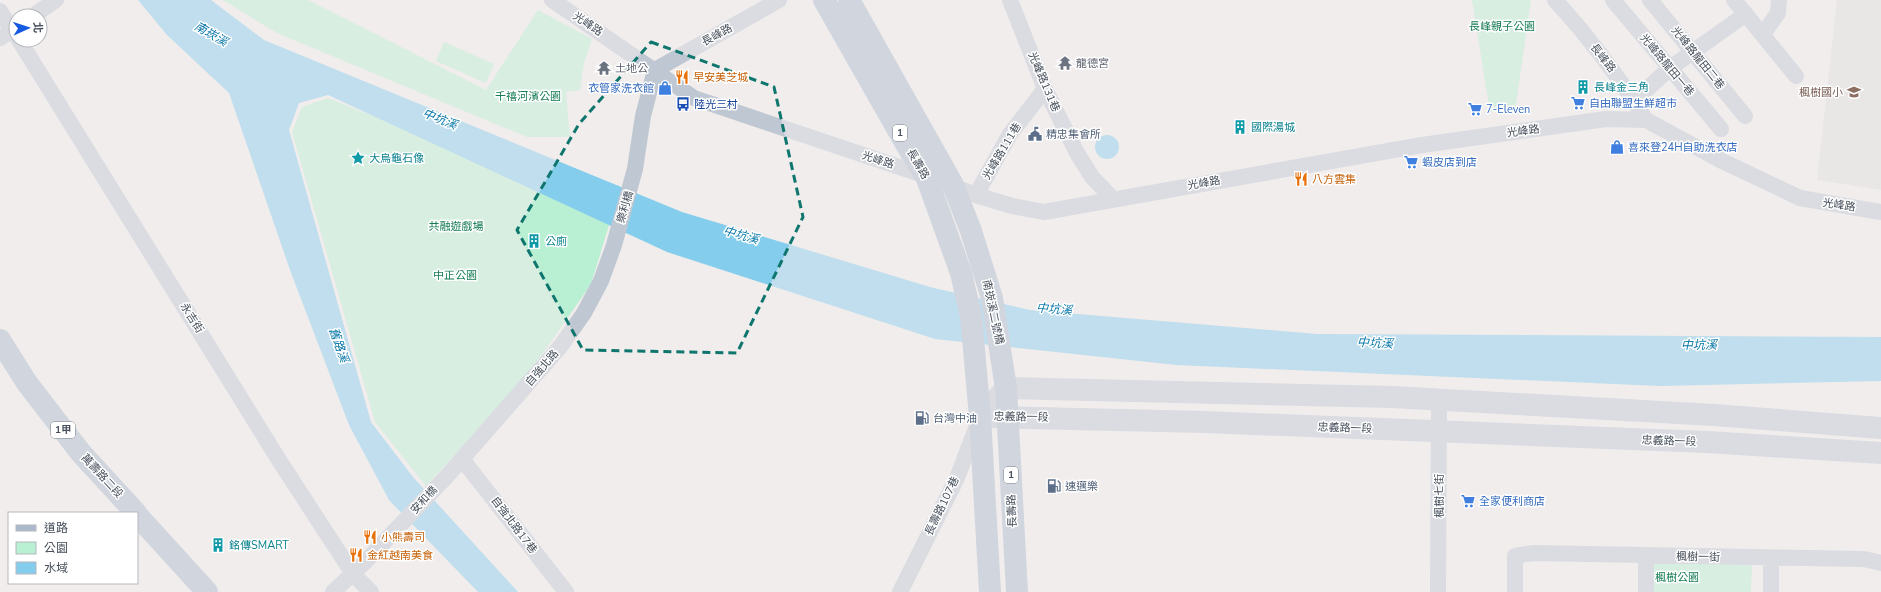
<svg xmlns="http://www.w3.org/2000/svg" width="1881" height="592" viewBox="0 0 1881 592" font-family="'Nunito Sans','Noto Sans TC',sans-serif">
<rect width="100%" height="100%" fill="#f0edec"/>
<path fill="#e1dede" d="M1837 0H1881V190L1817 180Z"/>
<path fill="#b9efd3" d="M223 0H308L486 90 538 10 592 39 584 63 580 90 566 92 570 137H527L277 33Z
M1472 0H1531L1515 111 1490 112Z
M444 42 494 64 486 83 436 61Z
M328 98 613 212 591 284 530 372 426 486 375 422 292 132 302 107Z
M1652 562 1752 564 1751 592H1651Z"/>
<path fill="#85cded" d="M138 0H211L264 40 682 212 930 287 1030 310 1317 334 1881 337V381L1660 386 1176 365 935 339 667 252 328 95 299 103 289 130 371 422 413 477 518 592H478L389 500 349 425 290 270 229 93 167 35Z
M1095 147a12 12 0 1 1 24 0a12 12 0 1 1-24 0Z"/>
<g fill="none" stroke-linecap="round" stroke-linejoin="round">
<path stroke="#bfc7d2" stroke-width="16" d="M552 0 694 98 926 176 976 195 1012 206 1044 212 1422 145 1606 119 1646 120 1720 160 1800 198 1881 212
M1010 0 1045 89 1077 153 1092 177 1113 199
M1555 0C1589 37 1619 77 1646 120
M1613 0 1721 129
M1650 0 1745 116
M1734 0 1796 76
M0 11 16 36
M33 16 56 0
M1763 34 1778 13 1779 0
M0 38 16 28
M19 40 277 457 353 574 371 592
M655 70 779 0
M1634 101 1670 68 1746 14
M976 195 1010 134 1045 89
M462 459 566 592
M333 592 365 562 447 476 560 347 584 313 601 281 614 245 635 169 643 116 655 70
M900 592 957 478 978 423
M1438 592 1439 400
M1515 592V556L1533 553 1864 559 1881 563
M1646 592V556
M1771 592V558"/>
<path stroke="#bec8d6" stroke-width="22" d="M980 417 1006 388 1392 397 1714 415 1881 428
M989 417 1205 422 1707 442 1881 453"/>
<path stroke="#abb9cd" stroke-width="22" d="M824 0 910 151 926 176 961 273 971 316 980 417 990 592
M849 0 953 185 971 231 992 298 1006 388 1017 592
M0 340 27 383 81 453 136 513
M137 515 207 592"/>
</g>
<path d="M0 0H1881V592H0ZM651 42 774 87 803 217 737 353 583 350 517 230 579 124Z" fill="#f0edec" fill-opacity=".55" fill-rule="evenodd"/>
<path fill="none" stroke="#0f766e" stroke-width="3" stroke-dasharray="8 5" stroke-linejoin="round" d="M651 42 774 87 803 217 737 353 583 350 517 230 579 124Z"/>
<defs>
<symbol id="temple-bare" viewBox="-9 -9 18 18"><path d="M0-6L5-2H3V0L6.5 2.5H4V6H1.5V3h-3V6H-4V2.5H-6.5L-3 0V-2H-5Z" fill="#6b7280" stroke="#fff" stroke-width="2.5" paint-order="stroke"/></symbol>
<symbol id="restaurant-bare" viewBox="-9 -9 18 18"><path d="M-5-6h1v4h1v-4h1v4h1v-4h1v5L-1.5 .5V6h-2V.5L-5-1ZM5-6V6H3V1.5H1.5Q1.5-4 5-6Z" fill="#e8710a" stroke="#fff" stroke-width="2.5" paint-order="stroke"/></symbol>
<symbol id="building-bare" viewBox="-9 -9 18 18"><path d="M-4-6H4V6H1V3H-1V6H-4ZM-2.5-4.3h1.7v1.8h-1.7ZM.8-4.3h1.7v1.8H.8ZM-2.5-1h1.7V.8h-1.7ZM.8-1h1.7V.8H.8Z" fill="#0f9aa8" stroke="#fff" stroke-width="2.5" paint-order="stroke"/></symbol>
<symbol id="shop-bare" viewBox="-9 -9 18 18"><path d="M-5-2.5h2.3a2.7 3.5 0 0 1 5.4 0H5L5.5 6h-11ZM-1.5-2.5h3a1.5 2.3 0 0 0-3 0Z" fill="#3f7fe0" stroke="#fff" stroke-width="2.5" paint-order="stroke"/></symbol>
<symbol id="school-bare" viewBox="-9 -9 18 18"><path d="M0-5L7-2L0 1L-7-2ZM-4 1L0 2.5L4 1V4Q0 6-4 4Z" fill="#8d6e63" stroke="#fff" stroke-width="2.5" paint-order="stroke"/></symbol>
<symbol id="supermarket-bare" viewBox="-9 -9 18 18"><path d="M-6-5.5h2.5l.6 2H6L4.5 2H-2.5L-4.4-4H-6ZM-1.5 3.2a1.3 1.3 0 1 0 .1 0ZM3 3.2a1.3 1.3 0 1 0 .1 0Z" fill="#3f7fe0" stroke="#fff" stroke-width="2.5" paint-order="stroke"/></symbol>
<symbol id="bus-bare" viewBox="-9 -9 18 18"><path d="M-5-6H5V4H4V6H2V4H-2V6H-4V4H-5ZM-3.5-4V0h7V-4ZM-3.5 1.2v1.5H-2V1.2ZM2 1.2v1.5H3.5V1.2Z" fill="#1a4fb4" stroke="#fff" stroke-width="2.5" paint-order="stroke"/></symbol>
<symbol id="civic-bare" viewBox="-9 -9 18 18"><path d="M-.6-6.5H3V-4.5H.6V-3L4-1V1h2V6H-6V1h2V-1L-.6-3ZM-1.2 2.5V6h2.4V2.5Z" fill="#5c6f8a" stroke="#fff" stroke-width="2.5" paint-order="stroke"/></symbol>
<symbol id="sight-bare" viewBox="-9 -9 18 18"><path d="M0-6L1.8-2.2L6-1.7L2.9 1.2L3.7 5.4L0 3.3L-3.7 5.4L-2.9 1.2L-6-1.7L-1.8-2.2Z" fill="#0f9aa8" stroke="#fff" stroke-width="2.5" paint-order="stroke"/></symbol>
<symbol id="fuel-bare" viewBox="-9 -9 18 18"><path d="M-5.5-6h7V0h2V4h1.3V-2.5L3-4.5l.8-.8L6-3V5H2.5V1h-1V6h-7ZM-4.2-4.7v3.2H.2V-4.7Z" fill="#5c6f8a" stroke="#fff" stroke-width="2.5" paint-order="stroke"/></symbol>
</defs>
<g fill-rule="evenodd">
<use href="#temple-bare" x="1055" y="53" width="20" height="20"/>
<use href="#temple-bare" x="594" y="58" width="20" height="20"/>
<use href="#restaurant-bare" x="672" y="67" width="20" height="20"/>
<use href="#building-bare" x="1573" y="77" width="20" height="20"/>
<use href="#shop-bare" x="655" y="78" width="20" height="20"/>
<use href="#school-bare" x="1844" y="82" width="20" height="20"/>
<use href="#supermarket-bare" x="1568" y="93" width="20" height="20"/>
<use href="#bus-bare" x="673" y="94" width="20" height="20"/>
<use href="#supermarket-bare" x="1465" y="99" width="20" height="20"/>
<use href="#building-bare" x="1230" y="117" width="20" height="20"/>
<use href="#civic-bare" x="1025" y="124" width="20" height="20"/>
<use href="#shop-bare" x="1607" y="137" width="20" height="20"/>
<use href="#sight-bare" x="348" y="148" width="20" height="20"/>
<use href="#supermarket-bare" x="1401" y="152" width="20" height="20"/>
<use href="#restaurant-bare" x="1291" y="169" width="20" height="20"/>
<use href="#building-bare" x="524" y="231" width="20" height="20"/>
<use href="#fuel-bare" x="912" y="408" width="20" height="20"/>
<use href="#fuel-bare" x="1044" y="476" width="20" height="20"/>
<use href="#supermarket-bare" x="1458" y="491" width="20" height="20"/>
<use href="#restaurant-bare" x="360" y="527" width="20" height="20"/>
<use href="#building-bare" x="208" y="535" width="20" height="20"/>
<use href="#restaurant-bare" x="346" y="545" width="20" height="20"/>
</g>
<g text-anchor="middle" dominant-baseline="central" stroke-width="3" stroke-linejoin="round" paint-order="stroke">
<g fill="#fff" stroke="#7d838c" stroke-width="1">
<rect x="893" y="125" width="14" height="16" rx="3"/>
<rect x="51" y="422" width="24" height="16" rx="3"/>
<rect x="1004" y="467" width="14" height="16" rx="3"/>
</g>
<g font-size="10" font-weight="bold" fill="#454e5a">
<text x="900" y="133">1</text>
<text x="63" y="430">1甲</text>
<text x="1011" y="475">1</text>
</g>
<g font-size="11" fill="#454e5a" stroke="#fff">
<text transform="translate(588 24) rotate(34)">光峰路</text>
<text transform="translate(717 35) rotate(-29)">長峰路</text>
<text transform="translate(1603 58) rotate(52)">長峰路</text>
<text transform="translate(1698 58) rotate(51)">光峰路龍田二巷</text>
<text transform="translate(1667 65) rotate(50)">光峰路龍田一巷</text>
<text transform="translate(1044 82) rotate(67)">光峰路131巷</text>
<text transform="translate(1523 131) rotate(-8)">光峰路</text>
<text transform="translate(1002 151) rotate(-59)">光峰路111巷</text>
<text transform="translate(878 160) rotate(18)">光峰路</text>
<text transform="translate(918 164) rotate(60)">長壽路</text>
<text transform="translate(1204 183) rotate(-10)">光峰路</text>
<text transform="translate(1839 205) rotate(9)">光峰路</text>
<text transform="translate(625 207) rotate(-74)">樂利橋</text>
<text transform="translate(993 312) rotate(78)">南崁溪二號橋</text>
<text transform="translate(192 318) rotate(58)">永吉街</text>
<text transform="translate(542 368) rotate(-49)">自強北路</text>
<text transform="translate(1021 417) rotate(1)">忠義路一段</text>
<text transform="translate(1345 428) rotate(2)">忠義路一段</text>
<text transform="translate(1669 441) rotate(2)">忠義路一段</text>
<text transform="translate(102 476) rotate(47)">萬壽路二段</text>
<text transform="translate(1439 496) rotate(-90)">楓樹七街</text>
<text transform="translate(424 500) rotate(-47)">安和橋</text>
<text transform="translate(942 506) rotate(-64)">長壽路107巷</text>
<text transform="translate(1012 511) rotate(-93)">長壽路</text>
<text transform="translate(514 525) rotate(53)">自強北路17巷</text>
<text transform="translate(1698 557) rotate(1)">楓樹一街</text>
</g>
<g font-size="11" fill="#157c53" stroke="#fff">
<text x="1502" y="26">長峰親子公園</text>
<text x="528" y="96">千禧河濱公園</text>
<text x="456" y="226">共融遊戲場</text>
<text x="455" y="275">中正公園</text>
<text x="1677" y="577">楓樹公園</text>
</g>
<g font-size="11" fill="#5b616d" stroke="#fff" text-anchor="start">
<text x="1076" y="63">龍德宮</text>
<text x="615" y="68">土地公</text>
</g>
<g font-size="11" fill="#c56008" stroke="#fff" text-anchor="start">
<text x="693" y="77">早安美芝城</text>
<text x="1312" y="179">八方雲集</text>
<text x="381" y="537">小熊壽司</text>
<text x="367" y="555">金紅越南美食</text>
</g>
<g font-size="11" fill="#0d838f" stroke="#fff" text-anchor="start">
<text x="1594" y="87">長峰金三角</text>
<text x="1251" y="127">國際湯城</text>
<text x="369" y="158">大烏龜石像</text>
<text x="545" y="241">公廁</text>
<text x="229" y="545">銘傳SMART</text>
</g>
<g font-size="11" fill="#366cbe" stroke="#fff" text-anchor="start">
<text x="654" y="88" text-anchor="end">衣管家洗衣館</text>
<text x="1589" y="103">自由聯盟生鮮超市</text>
<text x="1486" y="109">7-Eleven</text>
<text x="1628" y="147">喜來登24H自助洗衣店</text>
<text x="1422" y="162">蝦皮店到店</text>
<text x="1479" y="501">全家便利商店</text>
</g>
<g font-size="11" fill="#785e54" stroke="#fff" text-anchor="end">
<text x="1843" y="92">楓樹國小</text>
</g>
<g font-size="11" fill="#164399" stroke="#fff" text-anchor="start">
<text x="694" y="104">陸光三村</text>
</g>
<g font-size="11" fill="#4e5e75" stroke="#fff" text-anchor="start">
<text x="1046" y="134">精忠集會所</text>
<text x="933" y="418">台灣中油</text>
<text x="1065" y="486">速邁樂</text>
</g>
<g font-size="12" font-style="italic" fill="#0978a9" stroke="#fff">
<text transform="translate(211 34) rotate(30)">南崁溪</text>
<text transform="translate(440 119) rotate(22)">中坑溪</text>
<text transform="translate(741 235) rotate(16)">中坑溪</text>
<text transform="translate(1054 309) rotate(5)">中坑溪</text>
<text transform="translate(1375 343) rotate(3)">中坑溪</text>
<text transform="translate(339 345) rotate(71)">舊路溪</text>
<text transform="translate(1699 345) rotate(-1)">中坑溪</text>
</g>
</g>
<rect x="8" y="512" width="130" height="72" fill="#ffffff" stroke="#b5b8bd"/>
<rect x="16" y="525" width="20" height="6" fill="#abb9cd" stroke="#b5b8bd"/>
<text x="44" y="532" font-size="12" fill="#454e5a">道路</text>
<rect x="16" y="542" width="20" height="12" fill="#b9efd3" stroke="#b5b8bd"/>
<text x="44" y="552" font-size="12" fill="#454e5a">公園</text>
<rect x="16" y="562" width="20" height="12" fill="#85cded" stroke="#b5b8bd"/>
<text x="44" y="572" font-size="12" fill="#454e5a">水域</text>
<g transform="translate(28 28) rotate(87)"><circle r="19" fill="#ffffff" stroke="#b5b8bd"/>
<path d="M0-3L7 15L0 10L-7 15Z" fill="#155ae1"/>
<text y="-6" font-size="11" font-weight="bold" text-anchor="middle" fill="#454e5a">北</text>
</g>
</svg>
